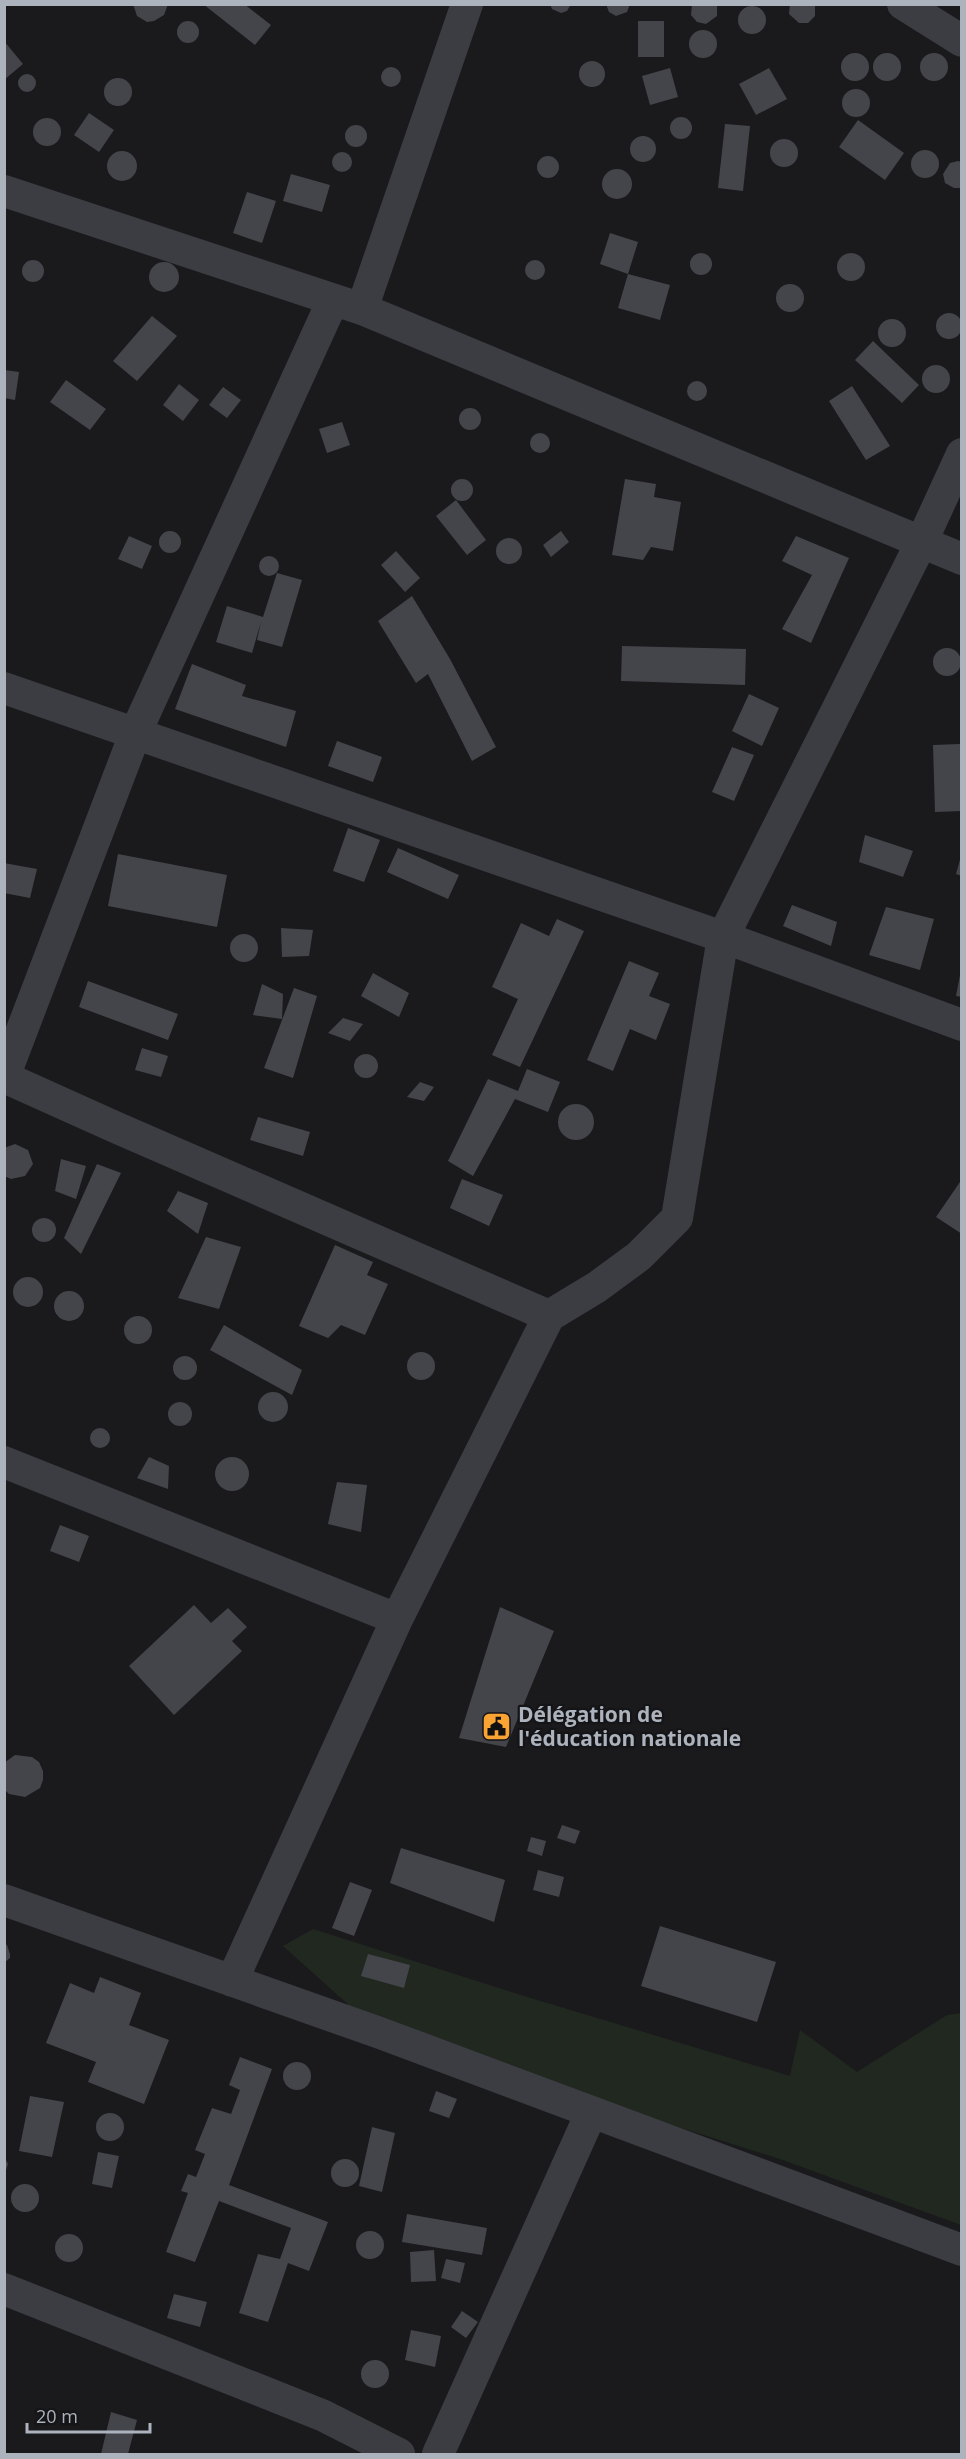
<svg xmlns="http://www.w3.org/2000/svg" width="966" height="2459" viewBox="0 0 966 2459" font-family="'Open Sans',sans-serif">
<rect width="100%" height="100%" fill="#1a1a1d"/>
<path fill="#202820" d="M313 1929 524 1996 790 2076 800 2030 857 2072 947 2015 961 2013V2225L780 2159 380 2033 283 1946Z"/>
<path fill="#44454a" d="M133 4H168L164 15 154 21 147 22 137 16Z
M203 4H244L271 25 255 45Z
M550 4H571L567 11 561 13 552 9Z
M606 4H630L627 12 616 16 609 12Z
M692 4H717V16L706 24 697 22 691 15Z
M790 4H815V16L808 23H799L789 14Z
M738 20a14 14 0 1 1 28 0a14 14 0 1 1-28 0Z
M638 21H664V57H638Z
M177 32a11 11 0 1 1 22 0a11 11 0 1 1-22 0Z
M689 44a14 14 0 1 1 28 0a14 14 0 1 1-28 0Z
M4 41 23 64 4 80Z
M841 67a14 14 0 1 1 28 0a14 14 0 1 1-28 0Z
M873 67a14 14 0 1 1 28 0a14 14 0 1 1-28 0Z
M920 67a14 14 0 1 1 28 0a14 14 0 1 1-28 0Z
M579 74a13 13 0 1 1 26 0a13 13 0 1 1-26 0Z
M381 77a10 10 0 1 1 20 0a10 10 0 1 1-20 0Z
M670 68 678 97 650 105 642 76Z
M769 68 787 99 756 115 739 84Z
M18 83a9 9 0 1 1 18 0a9 9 0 1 1-18 0Z
M104 92a14 14 0 1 1 28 0a14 14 0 1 1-28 0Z
M842 103a14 14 0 1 1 28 0a14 14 0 1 1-28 0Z
M89 113 114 130 99 152 74 135Z
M670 128a11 11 0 1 1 22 0a11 11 0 1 1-22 0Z
M33 132a14 14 0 1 1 28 0a14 14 0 1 1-28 0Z
M858 120 904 153 885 180 839 147Z
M725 124 750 126 743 191 718 188Z
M345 136a11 11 0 1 1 22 0a11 11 0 1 1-22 0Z
M630 149a13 13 0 1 1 26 0a13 13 0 1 1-26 0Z
M770 153a14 14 0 1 1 28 0a14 14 0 1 1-28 0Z
M911 164a14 14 0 1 1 28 0a14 14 0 1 1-28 0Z
M107 166a15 15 0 1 1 30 0a15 15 0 1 1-30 0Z
M332 162a10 10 0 1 1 20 0a10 10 0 1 1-20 0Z
M537 167a11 11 0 1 1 22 0a11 11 0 1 1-22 0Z
M958 161 962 162V188H954L945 183 943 174 950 163Z
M602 184a15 15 0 1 1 30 0a15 15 0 1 1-30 0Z
M291 174 330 185 322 212 283 201Z
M247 192 276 201 262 243 233 233Z
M610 233 638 242 628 274 600 264Z
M837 267a14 14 0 1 1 28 0a14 14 0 1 1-28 0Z
M690 264a11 11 0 1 1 22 0a11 11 0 1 1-22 0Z
M525 270a10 10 0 1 1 20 0a10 10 0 1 1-20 0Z
M22 271a11 11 0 1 1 22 0a11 11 0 1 1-22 0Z
M149 277a15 15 0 1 1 30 0a15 15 0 1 1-30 0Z
M628 274 670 285 660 320 618 308Z
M776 298a14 14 0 1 1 28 0a14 14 0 1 1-28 0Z
M936 326a13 13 0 1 1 26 0a13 13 0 1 1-26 0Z
M152 316 177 336 137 381 113 361Z
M878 333a14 14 0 1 1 28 0a14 14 0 1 1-28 0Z
M873 341 919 385 902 403 855 360Z
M922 379a14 14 0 1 1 28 0a14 14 0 1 1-28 0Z
M4 370 19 372 15 400 4 398Z
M66 380 106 409 90 430 50 402Z
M687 391a10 10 0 1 1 20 0a10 10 0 1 1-20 0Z
M179 384 199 400 183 421 163 405Z
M852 386 890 446 866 460 829 401Z
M223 387 241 400 227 418 209 405Z
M459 419a11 11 0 1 1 22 0a11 11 0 1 1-22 0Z
M342 422 350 445 327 453 319 429Z
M530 443a10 10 0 1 1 20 0a10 10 0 1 1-20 0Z
M625 479 656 484 654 497 681 502 673 551 651 547 643 560 612 555Z
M451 490a11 11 0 1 1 22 0a11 11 0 1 1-22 0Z
M456 500 486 540 467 555 436 516Z
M561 531 569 542 551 557 543 545Z
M159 542a11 11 0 1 1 22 0a11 11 0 1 1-22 0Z
M129 536 152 546 142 569 118 559Z
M796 536 849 558 811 643 782 629 812 575 782 561Z
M496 551a13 13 0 1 1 26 0a13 13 0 1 1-26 0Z
M396 551 420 578 405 592 381 565Z
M259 566a10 10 0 1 1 20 0a10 10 0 1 1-20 0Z
M277 573 302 580 282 647 257 640 261 622 252 653 216 642 227 606 263 617Z
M412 596 450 659 496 747 472 761 428 674 416 683 378 621Z
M622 646 746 649 745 685 621 681Z
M933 662a14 14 0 1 1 28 0a14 14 0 1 1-28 0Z
M192 664 246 685 242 696 296 711 286 747 175 709Z
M749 694 779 708 762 746 732 731Z
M337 741 382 757 373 782 328 766Z
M960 744 962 811 935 812 933 745Z
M732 747 754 755 734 801 712 792Z
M348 828 380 840 364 882 333 871Z
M865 835 913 851 903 877 859 862Z
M398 848 459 875 448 899 387 872Z
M118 854 227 875 217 927 108 906Z
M961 856H962V876L956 874Z
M4 863 37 869 30 898 4 893Z
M792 905 837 922 831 946 783 926Z
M886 907 934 919 920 970 869 955Z
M557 919 584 931 520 1067 492 1055 518 999 492 987 521 923 549 936Z
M281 928 313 930 309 956 282 957Z
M230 948a14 14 0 1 1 28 0a14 14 0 1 1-28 0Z
M629 961 659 973 649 996 670 1004 656 1040 630 1029 613 1071 587 1060Z
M373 973 409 993 399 1017 361 996Z
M960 975H962V997L956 996Z
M88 981 178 1014 168 1040 79 1007Z
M262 984 283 994 282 1019 253 1015Z
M294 988 317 996 293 1078 264 1068Z
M343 1018 363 1024 350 1041 328 1033Z
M142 1048 168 1056 161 1077 135 1070Z
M354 1066a12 12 0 1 1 24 0a12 12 0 1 1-24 0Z
M527 1069 560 1082 548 1112 515 1099 473 1176 448 1161 488 1079 518 1091Z
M420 1082 434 1087 424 1101 407 1097Z
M558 1122a18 18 0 1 1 36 0a18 18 0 1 1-36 0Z
M258 1117 310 1132 303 1156 250 1140Z
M15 1144 28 1150 33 1164 25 1176 11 1179 4 1176V1148Z
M61 1159 86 1166 76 1199 55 1191Z
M97 1164 121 1173 81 1254 64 1238Z
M462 1179 503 1195 489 1226 450 1208Z
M962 1179V1234L936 1217Z
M178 1191 208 1203 198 1234 167 1211Z
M32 1230a12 12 0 1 1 24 0a12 12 0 1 1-24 0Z
M206 1237 241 1247 219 1309 178 1298Z
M335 1245 373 1262 367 1275 388 1284 365 1335 341 1325 328 1338 299 1326Z
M13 1292a15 15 0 1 1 30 0a15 15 0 1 1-30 0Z
M54 1306a15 15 0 1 1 30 0a15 15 0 1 1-30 0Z
M124 1330a14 14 0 1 1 28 0a14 14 0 1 1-28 0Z
M224 1325 302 1370 292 1395 210 1350Z
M407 1366a14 14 0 1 1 28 0a14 14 0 1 1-28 0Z
M173 1368a12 12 0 1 1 24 0a12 12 0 1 1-24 0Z
M258 1407a15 15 0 1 1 30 0a15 15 0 1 1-30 0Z
M168 1414a12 12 0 1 1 24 0a12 12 0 1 1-24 0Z
M90 1438a10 10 0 1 1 20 0a10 10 0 1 1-20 0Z
M215 1474a17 17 0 1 1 34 0a17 17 0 1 1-34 0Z
M149 1457 169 1466 168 1489 137 1478Z
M337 1482 367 1485 361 1532 328 1524Z
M60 1525 89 1536 79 1562 50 1551Z
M194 1605 211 1623 228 1608 247 1627 232 1641 242 1651 174 1715 129 1666Z
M500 1607 554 1631 506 1747 459 1738Z
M15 1755 32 1757 39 1762 43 1771V1780L40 1788 25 1797 9 1794 4 1789V1763Z
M562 1825 580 1831 575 1844 557 1838Z
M531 1837 546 1841 542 1856 527 1851Z
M401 1848 505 1880 494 1922 390 1883Z
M538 1870 564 1877 559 1897 533 1890Z
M350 1882 372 1890 354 1936 332 1928Z
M660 1926 776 1962 757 2022 641 1986Z
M4 1943 7 1945 10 1954V1958L4 1963Z
M368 1954 410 1965 404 1988 361 1976Z
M100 1977 141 1993 129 2025 169 2040 144 2104 88 2082 96 2062 46 2043 70 1983 94 1993Z
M240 2057 272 2069 229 2185 328 2222 309 2271 288 2263 268 2322 239 2313 258 2254 280 2259 291 2228 219 2201 195 2262 166 2252 188 2193 181 2191 188 2174 196 2177 205 2154 195 2150 212 2108 231 2114 240 2090 229 2085Z
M283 2076a14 14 0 1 1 28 0a14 14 0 1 1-28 0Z
M436 2091 457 2099 449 2118 429 2111Z
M30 2096 64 2102 52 2157 19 2151Z
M96 2127a14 14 0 1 1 28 0a14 14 0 1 1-28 0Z
M372 2127 395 2133 382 2192 359 2186Z
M98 2152 119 2156 112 2188 92 2184Z
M4 2156 8 2164 4 2176Z
M331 2173a14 14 0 1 1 28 0a14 14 0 1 1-28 0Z
M11 2198a14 14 0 1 1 28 0a14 14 0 1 1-28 0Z
M407 2214 487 2228 482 2255 402 2242Z
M356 2245a14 14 0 1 1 28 0a14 14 0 1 1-28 0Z
M55 2248a14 14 0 1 1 28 0a14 14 0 1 1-28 0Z
M434 2250 436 2281 411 2282 410 2252Z
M446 2259 465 2263 460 2283 441 2278Z
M174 2294 207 2302 200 2327 167 2318Z
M462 2311 478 2322 466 2338 451 2327Z
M411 2330 441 2336 435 2367 405 2360Z
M361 2374a14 14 0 1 1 28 0a14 14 0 1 1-28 0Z
M111 2412 137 2420 128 2454H101Z"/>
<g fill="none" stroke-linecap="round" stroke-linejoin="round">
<path stroke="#3b3d42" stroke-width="32" d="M903 4 962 41
M4 191 362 309 962 559
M333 300 135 734 4 1077 115 1127 549 1316
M362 309 467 4
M4 688 723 937 962 1025
M4 1462 397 1619
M4 1900 380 2033 962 2250
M232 1981 397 1619 549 1316 597 1287 639 1256 677 1218 723 937 922 541 962 454
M4 2289 322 2415 399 2454
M438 2454 591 2113"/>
</g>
<defs>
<symbol id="civic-square" viewBox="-11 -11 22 22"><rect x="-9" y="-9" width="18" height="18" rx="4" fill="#fba433" stroke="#151518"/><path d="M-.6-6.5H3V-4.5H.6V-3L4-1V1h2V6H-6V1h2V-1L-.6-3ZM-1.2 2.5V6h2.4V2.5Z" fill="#111"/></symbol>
</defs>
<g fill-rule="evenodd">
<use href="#civic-square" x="480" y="1710" width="33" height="33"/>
</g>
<g text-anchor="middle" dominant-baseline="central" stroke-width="4.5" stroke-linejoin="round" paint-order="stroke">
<g font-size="21" font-weight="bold" fill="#acb3bd" stroke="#151518" text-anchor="start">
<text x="518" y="1714">Délégation de<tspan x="518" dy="24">l'éducation nationale</tspan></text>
</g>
</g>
<rect width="966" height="2459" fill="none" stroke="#acb3bd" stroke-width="12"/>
<path d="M27 2423v9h123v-9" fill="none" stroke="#acb3bd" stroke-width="3"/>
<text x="36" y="2423" font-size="18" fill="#acb3bd" stroke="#151518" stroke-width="4.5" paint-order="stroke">20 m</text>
</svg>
